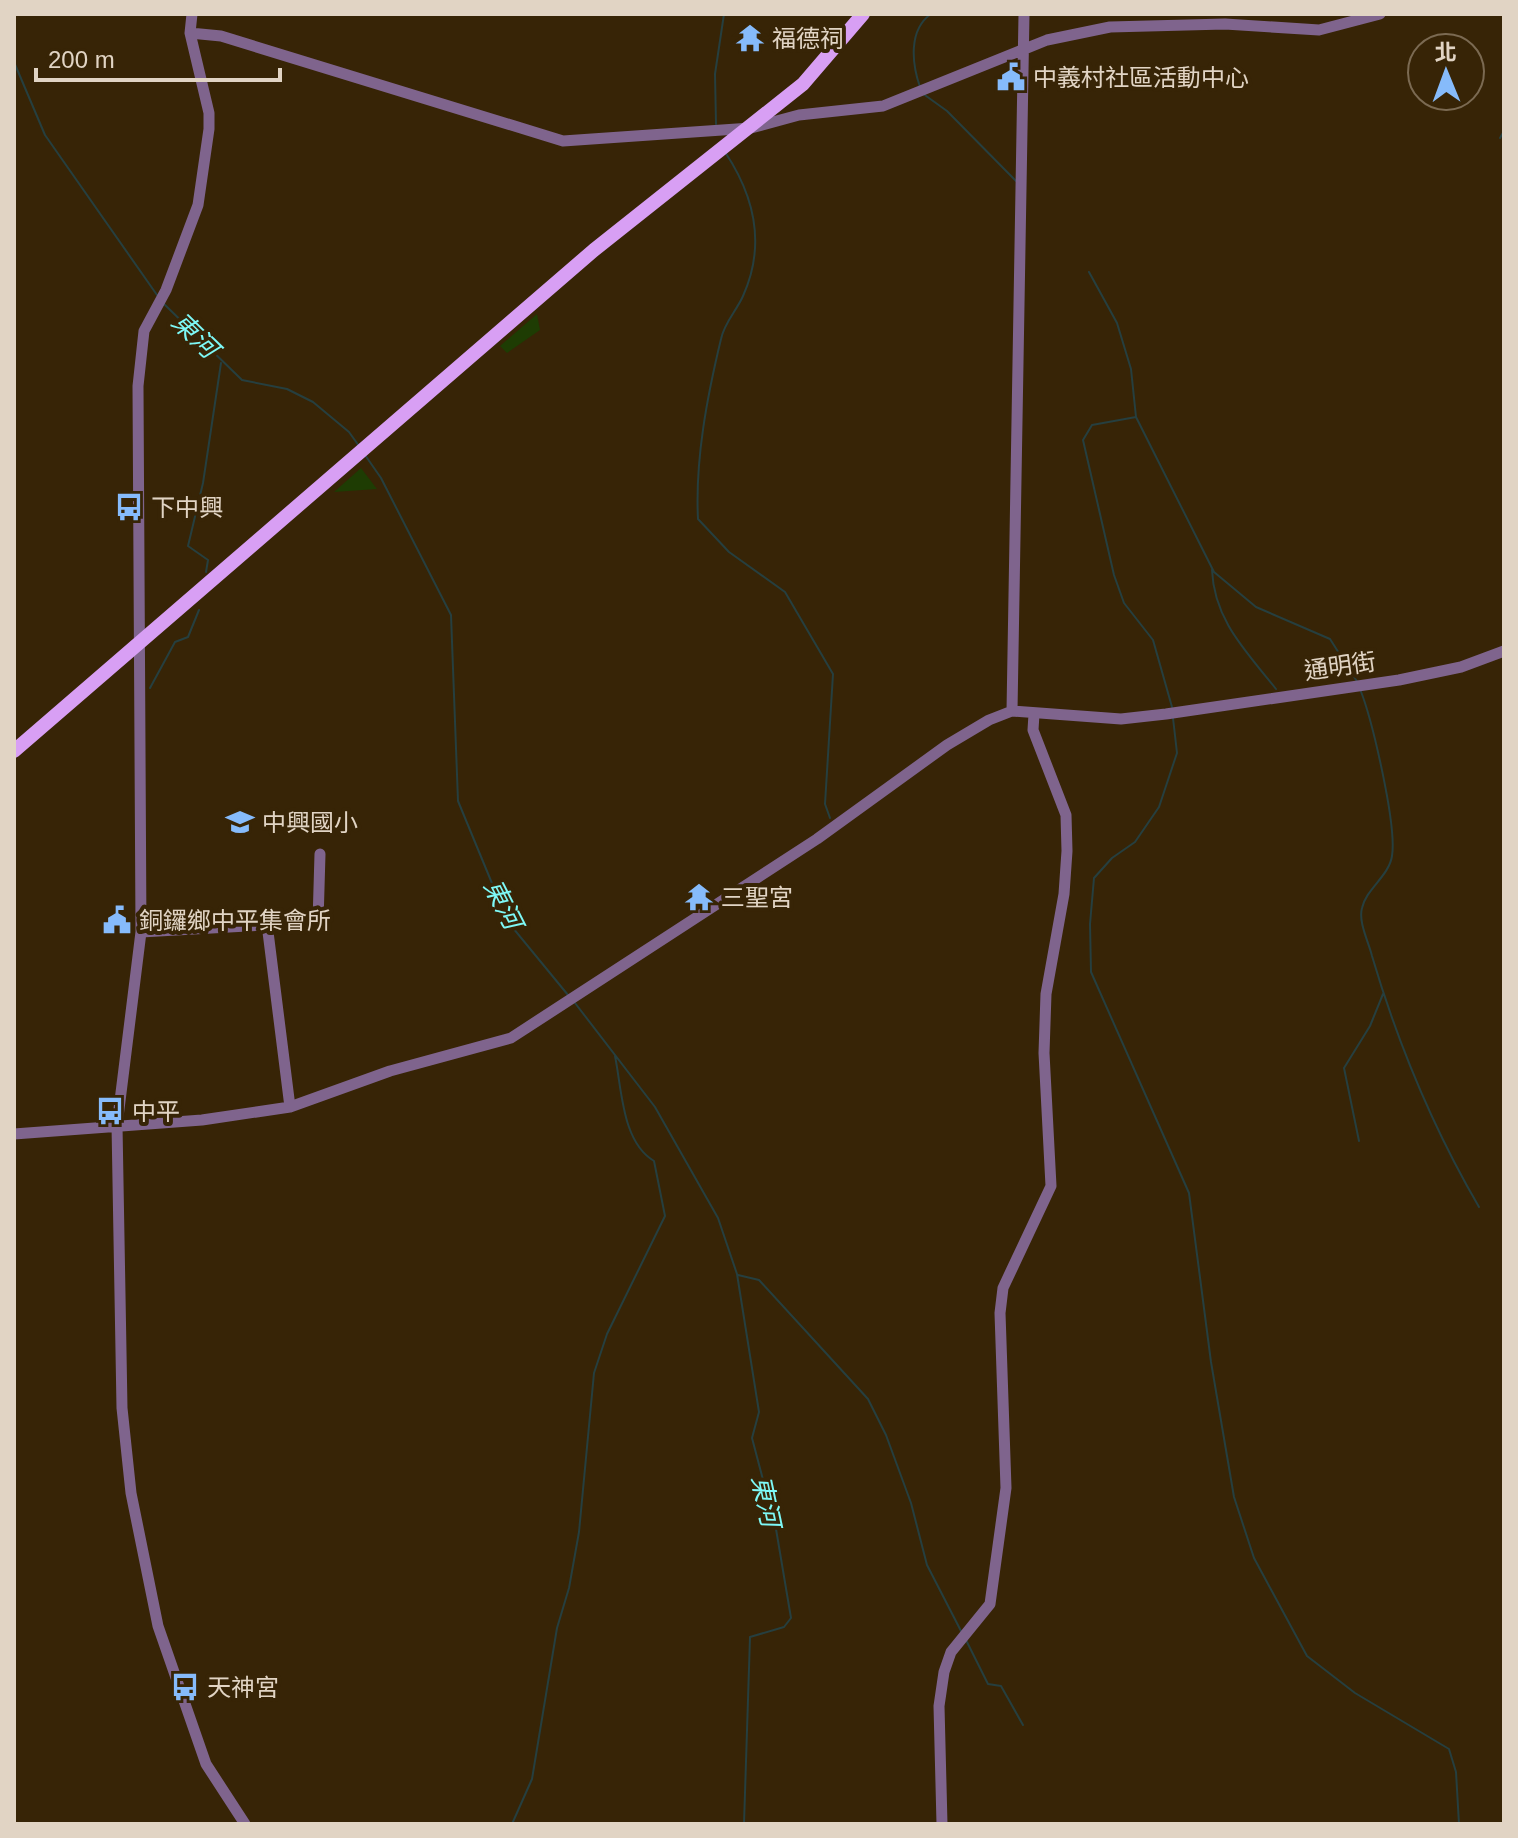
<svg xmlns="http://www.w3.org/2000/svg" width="1518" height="1838" viewBox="0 0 1518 1838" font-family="Helvetica,'Noto Sans TC',sans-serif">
<rect width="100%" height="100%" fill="#372406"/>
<path fill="#1e3c03" d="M537 314 540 330 507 353 500 346Z
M361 468 377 489 334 492Z"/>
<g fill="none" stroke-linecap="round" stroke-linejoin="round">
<path stroke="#263f3f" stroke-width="2" d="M14 62 45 135 157 295
M920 87C912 64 908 30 931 14
M922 93 947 111 1016 181
M716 124 715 74 724 14
M1500 138 1504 131
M725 152C755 197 766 245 743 296 737 310 724 323 721 339 707 397 695 460 698 519L729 552 785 592 833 674 825 804 830 818
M1089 272 1117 323 1131 369 1136 417 1214 572 1256 607 1330 639 1358 683
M163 303 242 380 287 389 313 402 349 432 359 446
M1136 417 1092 425 1083 440 1114 575 1124 603 1153 640 1172 707
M365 455 381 478 451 615 458 801 508 922 568 995
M1212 570C1214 620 1246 651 1276 689
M206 572 208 560 188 546 203 483 221 363
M150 688 175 642 188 637 199 610
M1360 689C1372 719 1397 825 1392 856 1389 876 1366 889 1362 908 1358 922 1369 943 1372 956 1398 1044 1433 1128 1479 1207
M1173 718 1177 753 1159 807 1135 842 1112 858 1094 878 1090 924 1091 972 1189 1193 1211 1362 1234 1497 1254 1558 1307 1656 1355 1693 1449 1749 1456 1772 1459 1824
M575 1003 655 1107 718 1218 737 1274 759 1412 752 1438 776 1529 791 1618 784 1627 750 1637 744 1824
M1359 1141 1344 1068 1370 1026 1383 994
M738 1275 759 1280 868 1399 886 1435 911 1503 927 1565 961 1631
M966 1640 988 1684 1001 1686 1023 1725
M512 1824 532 1779 557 1628 569 1588 579 1532 594 1373 607 1334 665 1216 654 1161C622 1142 622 1090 615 1056"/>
<path stroke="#7f648d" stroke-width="11" d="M192 14 190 33 209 113V129L198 205 166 290 144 331 138 386 141 932 117 1125 122 1408 131 1493 158 1626 206 1764 245 1824
M190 33 221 36 563 141 751 128 799 115 883 106 1047 40 1110 27 1225 24 1319 30 1380 14
M1012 711 1024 14
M267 924 290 1107
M141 932 318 922 320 854
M14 1134 202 1120 290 1107 390 1071 511 1038 817 839 947 745 989 720 1012 711 1121 719 1166 714 1399 680 1461 667 1504 651
M942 1824 939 1706 944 1672 951 1652 990 1604 1006 1488 1000 1313 1003 1288 1051 1186 1044 1053 1046 994 1064 894 1067 851 1066 815 1033 730 1034 714"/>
<path stroke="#d89ff4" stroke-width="14" d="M14 751 594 250 803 84 863 14"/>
</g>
<defs>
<symbol id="temple-bare" viewBox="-9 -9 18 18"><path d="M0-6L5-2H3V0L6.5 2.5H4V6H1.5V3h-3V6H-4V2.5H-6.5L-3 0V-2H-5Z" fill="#86bbfb" stroke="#372406" stroke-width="2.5" paint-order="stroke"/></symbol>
<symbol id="civic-bare" viewBox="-9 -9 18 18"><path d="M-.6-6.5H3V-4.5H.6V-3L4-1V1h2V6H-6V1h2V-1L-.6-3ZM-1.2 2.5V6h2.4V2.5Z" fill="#86bbfb" stroke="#372406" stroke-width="2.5" paint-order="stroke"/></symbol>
<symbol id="bus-bare" viewBox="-9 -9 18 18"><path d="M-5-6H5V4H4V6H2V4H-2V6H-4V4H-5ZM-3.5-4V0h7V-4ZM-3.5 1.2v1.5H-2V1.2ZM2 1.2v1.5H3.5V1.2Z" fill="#86bbfb" stroke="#372406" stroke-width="2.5" paint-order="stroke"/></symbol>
<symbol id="school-bare" viewBox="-9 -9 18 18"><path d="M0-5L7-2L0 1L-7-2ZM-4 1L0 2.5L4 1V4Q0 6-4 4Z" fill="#86bbfb" stroke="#372406" stroke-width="2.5" paint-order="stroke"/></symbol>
</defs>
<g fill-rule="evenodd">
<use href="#temple-bare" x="730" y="18" width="40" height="40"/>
<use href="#civic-bare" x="991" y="57" width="40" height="40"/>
<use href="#bus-bare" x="109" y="487" width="40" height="40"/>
<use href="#school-bare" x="220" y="802" width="40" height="40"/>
<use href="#temple-bare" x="679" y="877" width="40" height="40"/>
<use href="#civic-bare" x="97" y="900" width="40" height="40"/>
<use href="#bus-bare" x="90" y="1091" width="40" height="40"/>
<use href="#bus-bare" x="165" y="1667" width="40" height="40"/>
</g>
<g text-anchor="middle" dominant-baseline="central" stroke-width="8" stroke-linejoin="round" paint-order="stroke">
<g font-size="24" fill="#e1d4c4" stroke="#372406" text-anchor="start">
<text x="772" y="38">福德祠</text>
<text x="1033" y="77">中義村社區活動中心</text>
<text x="151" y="507">下中興</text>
<text x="262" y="822">中興國小</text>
<text x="721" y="897">三聖宮</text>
<text x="139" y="920">銅鑼鄉中平集會所</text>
<text x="132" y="1111">中平</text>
<text x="207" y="1687">天神宮</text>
</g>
<g font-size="24" fill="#e1d4c4" stroke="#372406">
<text transform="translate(1340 666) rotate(-8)">通明街</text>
</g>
<g font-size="26" font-style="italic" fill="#7ef9f7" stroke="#372406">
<text transform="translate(195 335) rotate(44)">東河</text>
<text transform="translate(503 904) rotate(63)">東河</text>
<text transform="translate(766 1501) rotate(78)">東河</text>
</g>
</g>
<rect width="1518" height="1838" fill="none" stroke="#e1d4c4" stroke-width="32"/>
<g transform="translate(1446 72) rotate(359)"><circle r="38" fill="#372406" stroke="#7b6a52" stroke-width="2"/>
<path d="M0-6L14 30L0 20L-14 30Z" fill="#86bbfb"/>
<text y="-12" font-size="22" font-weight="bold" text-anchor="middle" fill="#e1d4c4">北</text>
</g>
<path d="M36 68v12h244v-12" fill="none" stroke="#e1d4c4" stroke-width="4"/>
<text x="48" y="68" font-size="24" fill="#e1d4c4" stroke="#372406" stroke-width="6" paint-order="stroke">200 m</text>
</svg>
